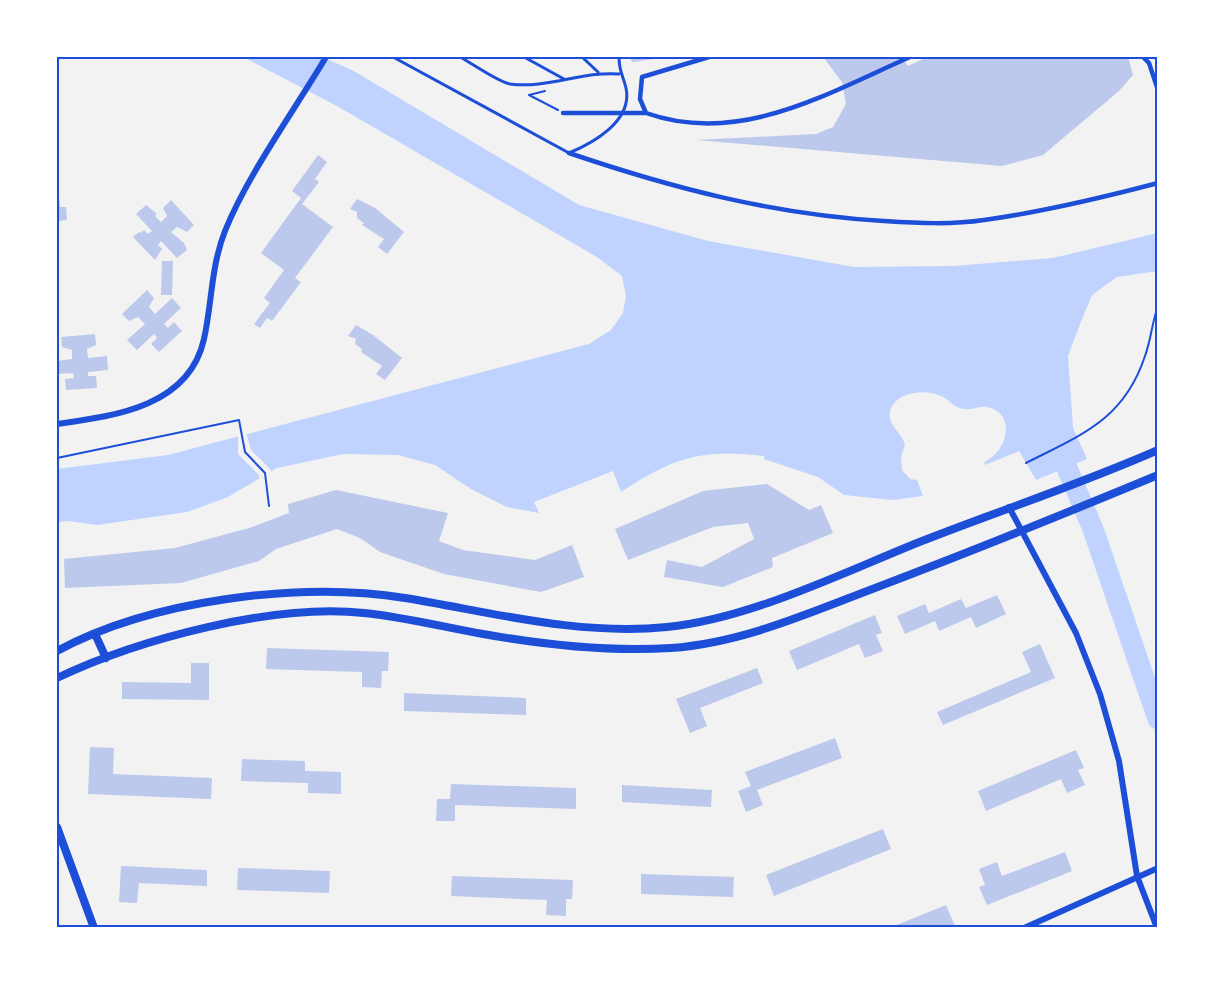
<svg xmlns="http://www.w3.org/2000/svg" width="1215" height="985" viewBox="0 0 1215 985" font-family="'Noto Sans',sans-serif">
<rect width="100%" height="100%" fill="#f2f2f2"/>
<path fill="#bfd3fe" d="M243 57H322L352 70 579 205 708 241 854 267 953 266 1053 258 1158 233V271L1117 277 1092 295 1080 324 1068 356 1073 428 1087 459 1036 480 1019 451 985 465 984 462C1009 451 1016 412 987 407 978 405 970 412 960 408 953 406 948 399 941 396 925 388 894 392 890 412 888 427 902 432 905 445L901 457 902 470 910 479 917 480 923 496 893 500 844 495 818 477 764 459V456C702 448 672 458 621 492L613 471 534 502 539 513 507 507 471 489 435 465 398 455 343 454 277 468 228 497 187 512 97 525 68 521 57 522V469L168 455 589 344 611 330 623 313 626 296 622 276 597 257 337 106Z"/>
<path fill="#f2f2f2" d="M246 432 251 450 271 470V475L260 481 258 474 238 454V434Z"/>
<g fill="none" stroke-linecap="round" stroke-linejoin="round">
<path stroke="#bfd3fe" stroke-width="21" d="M1055 440 1093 529 1158 719"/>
</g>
<path fill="#bdc9ec" d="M628 57H661V58L633 62Z
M823 57H901L908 66 927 57H1128L1133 75 1119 91 1043 155 1002 166 696 140 816 134 833 127 846 104 842 82Z
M318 155 327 162 315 179 319 182 302 204 333 227 295 278 301 282 272 321 267 318 260 328 254 324 270 303 264 298 284 270 261 253 301 198 292 191Z
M57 197H59L60 207H66L67 220 57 221Z
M357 199 375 208 404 232 387 254 378 247 384 239 362 225 364 223 357 218V212L350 209Z
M171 200 194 225 187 232 177 227 171 232 184 243 187 250 177 258 161 241 158 245 162 249 155 260 133 237 139 232 140 233 144 230 148 234 152 231 136 214 146 205 157 214 155 216 161 222 167 216 163 208Z
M162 261H173L172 295H161Z
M147 290 154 298 149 307 155 314 172 298 181 308 164 324 168 328 174 322 182 331 159 352 151 344 157 338 154 334 137 350 127 340 145 324 138 317 129 321 122 314Z
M356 325 373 335 402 358 385 380 376 374 382 366 361 352 362 349 355 344 356 339 348 336Z
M95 334 96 345 87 349 88 358 107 356 108 370 88 372V376H96L97 388 66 390 65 379 74 378 73 373 57 374V361L72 359V350L62 347 61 337Z
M767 484 809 510 821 505 833 533 772 558 773 567 723 587 664 577 667 560 702 567 754 539 748 523 713 527 628 560 615 529 703 491Z
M336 490 448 513 439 541 463 550 535 560 572 545 584 577 541 592 444 574 380 552 360 538 337 529 276 549 259 561 181 583 65 588 64 559 175 548 249 528 289 513 288 504Z
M997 595 1006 614 976 628 971 617 939 631 935 621 905 634 897 616 925 604 929 613 961 599 966 608Z
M875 615 882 633 876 635 883 651 865 658 859 644 797 670 789 651Z
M1040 644 1055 678 943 725 937 712 1031 672 1022 652Z
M267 648 389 652 388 671H382L381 688 362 687V672L266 669Z
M191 663H209V700L122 699V682L191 683Z
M757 668 763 683 700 708 707 726 690 733 676 699Z
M404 693 526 698V715L404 711Z
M835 738 842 758 757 790 763 805 746 812 738 791 751 786 745 772Z
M90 747 114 748 113 774 212 778 211 799 88 794Z
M1076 750 1084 768 1078 770 1085 785 1067 793 1061 779 986 811 978 791Z
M242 759 305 761V771L341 772V794L308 793V783L241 781Z
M451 784 576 788V809L455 805V821H436L437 799H450Z
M622 785 712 790 711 807 622 802Z
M883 829 891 849 774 896 766 875Z
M1065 852 1072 871 987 905 979 887 985 885 979 869 997 862 1002 876Z
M121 866 207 870V886L139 883 137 903 119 902Z
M238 868 330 871 329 893 237 890Z
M641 874 734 877 733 897 641 894Z
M452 876 573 880 572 899H566V916L546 915 547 900 451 896Z
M946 905 955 926 949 928H889Z"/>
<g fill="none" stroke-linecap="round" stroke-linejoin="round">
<path stroke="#1d4ed8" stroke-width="2" d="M545 91 529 95 558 110
M57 458 239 420 245 452 265 473 269 506
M1026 463C1081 435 1124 420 1145 356 1151 340 1152 322 1158 306"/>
<path stroke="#1d4ed8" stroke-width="3" d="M393 57 569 153C593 143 633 121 626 88 623 75 619 72 619 57
M460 57C473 64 498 82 510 84 547 89 582 71 619 74
M524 57 564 79
M582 57 598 72"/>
<path stroke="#1d4ed8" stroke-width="4.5" d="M709 57 642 77 640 99 646 113C739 146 826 94 910 57
M1143 57 1149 63 1158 90
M563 113H646
M569 153C672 188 775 215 884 221 917 223 951 225 984 220 1042 212 1101 198 1158 183"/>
<path stroke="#1d4ed8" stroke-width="6" d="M57 424C114 416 189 407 204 339 212 303 211 266 225 231 248 174 294 111 326 57
M1009 507 1076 633 1100 694 1119 761 1137 876 1157 928
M1024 928 1158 868"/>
<path stroke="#1d4ed8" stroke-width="8" d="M95 634 106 658
M57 651C151 600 300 581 405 598 491 612 578 636 667 627 750 619 844 572 922 541 1001 510 1081 484 1158 450
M57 678C139 639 274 603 364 613 404 617 443 627 483 634 545 645 608 652 671 648 742 643 809 613 875 588 970 552 1064 514 1158 475
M57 827 94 928"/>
</g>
<rect width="1215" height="985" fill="none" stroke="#ffffff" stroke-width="117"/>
<rect x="58" y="58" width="1098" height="868" fill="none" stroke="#1d4ed8" stroke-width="2"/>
</svg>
